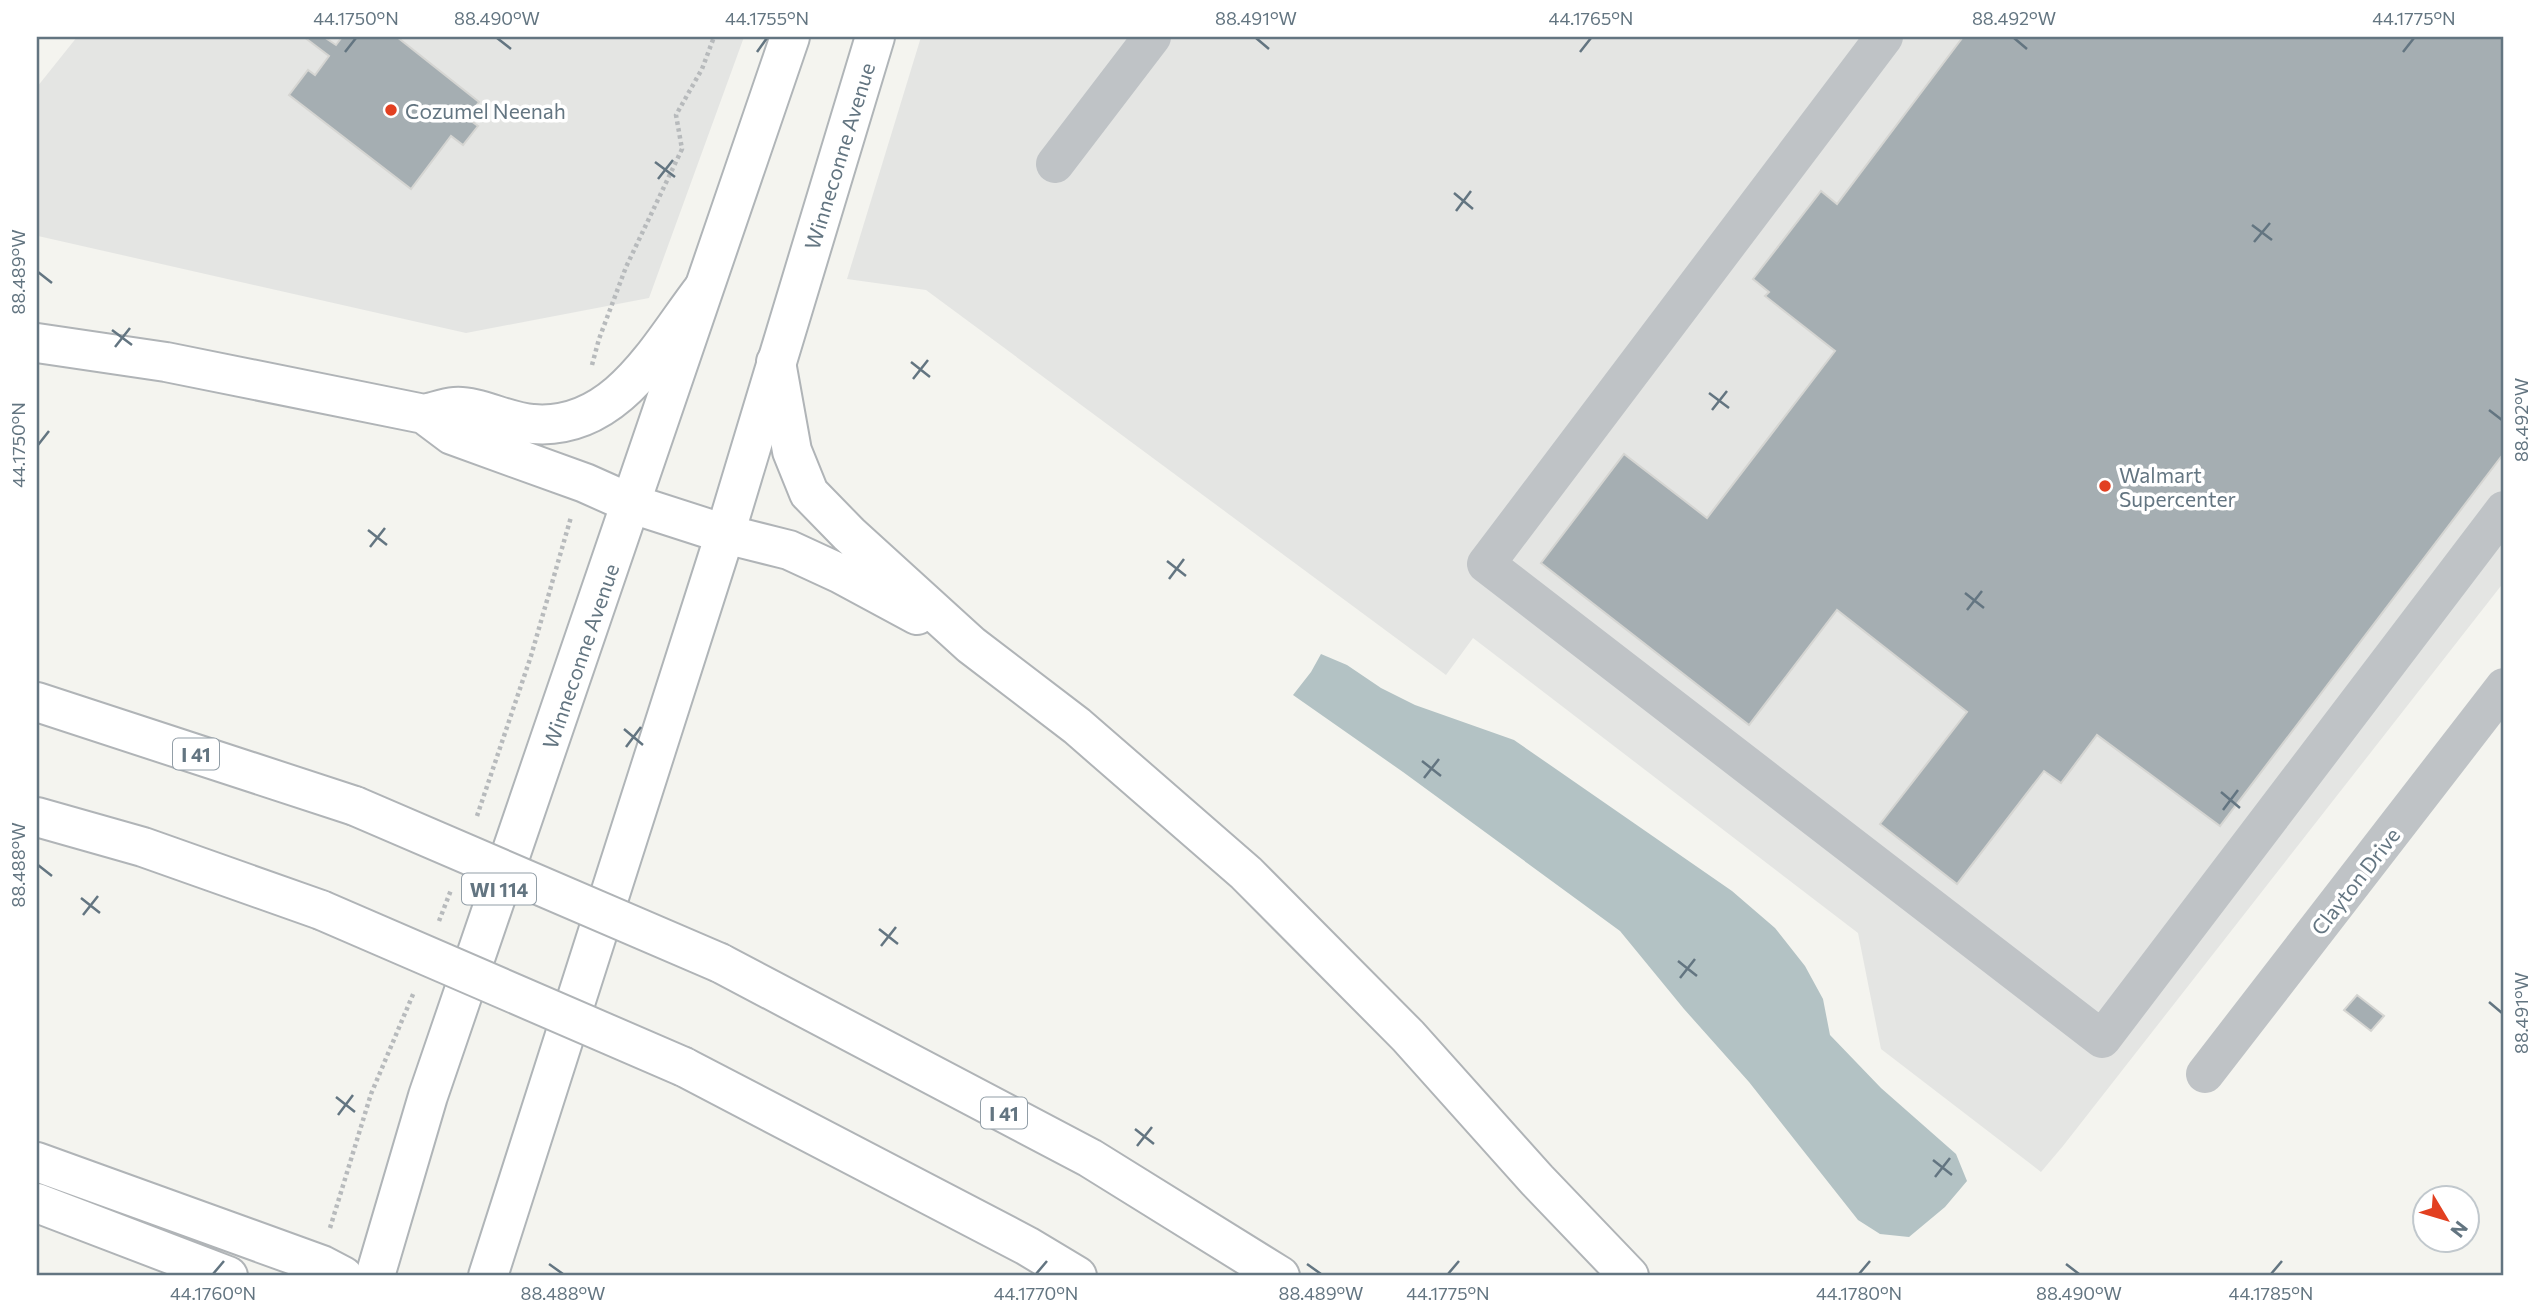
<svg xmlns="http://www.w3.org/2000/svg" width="2541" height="1313" viewBox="0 0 2541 1313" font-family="Commissioner,sans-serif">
<rect width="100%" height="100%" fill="#f4f4ef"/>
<path fill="#e4e5e3" d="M77 37H744L649 298 466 333 38 236 37 87Z
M921 37H2504V582L2063 1146 2041 1172 1881 1049 1858 933 1473 638 1446 675 926 290 847 279Z"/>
<path fill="#b3c2c4" d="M1321 654 1347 665 1381 688 1415 705 1514 740 1732 891 1775 928 1805 966 1823 999 1830 1035 1881 1088 1956 1154 1967 1181 1945 1207 1909 1237 1880 1234 1858 1220 1749 1082 1684 1009 1620 931 1403 772 1293 695 1311 672Z"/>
<path fill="#a5aeb2" stroke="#d5d5d2" stroke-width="2" d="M304 37H324L336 45 342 37H397L479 102 467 118 478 126 463 145 451 136 411 189 289 95 308 70 315 75 329 56Z
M1963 37H2504V453L2220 826 2097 735 2061 783 2044 771 1957 884 1880 824 1967 712 1837 610 1749 725 1541 563 1624 454 1707 518 1835 351 1765 296 1769 292 1753 279 1821 191 1837 204Z
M2357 995 2384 1016 2371 1031 2344 1010Z"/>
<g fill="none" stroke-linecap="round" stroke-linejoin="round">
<defs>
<path id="major" d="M375 1276 428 1096 790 37
M488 1276 725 534 875 37"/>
<path id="highway" d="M37 343 166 362 424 414 452 435 585 483 632 504 725 534 789 550 841 574 917 615
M776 362 792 451 809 493 849 534 971 645 1077 726 1246 873 1408 1036 1537 1180 1629 1276
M424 414C434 412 444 408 455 407 476 405 510 423 533 424 617 431 659 346 703 289
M37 702 355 806
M37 817 143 847 321 910
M720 963 1090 1158 1280 1276
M684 1067 1027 1246 1077 1276
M37 1162 322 1265 343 1276
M37 1203 228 1276"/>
</defs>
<use href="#major" stroke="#b0b5b8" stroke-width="42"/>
<use href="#highway" stroke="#b0b4b7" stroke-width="42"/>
<path stroke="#b7babc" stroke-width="4.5" stroke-dasharray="3.5 3.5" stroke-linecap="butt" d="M592 365 599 339 626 267 682 149 676 115 702 69 714 37
M477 816 531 656 571 517
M439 921 451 890
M330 1228 371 1094 414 992"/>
<path stroke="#bfc3c6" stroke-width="38" d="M1884 37 1486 564 2102 1039 2504 510
M1055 164 1152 37
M2205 1074 2504 687"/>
<use href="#major" stroke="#fff" stroke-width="38"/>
<use href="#highway" stroke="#fff" stroke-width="38"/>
<defs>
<path id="highway-bridge" d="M355 806 720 963
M321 910 684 1067"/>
</defs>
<use href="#highway-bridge" stroke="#b0b4b7" stroke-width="42" stroke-linecap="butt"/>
<use href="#highway-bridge" stroke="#fff" stroke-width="38"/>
</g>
<path fill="none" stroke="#637581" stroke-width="2.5" d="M497 38 511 49M1256 38 1269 49M2014 38 2027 49M345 52 356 38M757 52 767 38M1580 52 1591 38M2403 52 2414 38M655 162 675 177M658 179 673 160M1454 193 1473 209M1456 211 1471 191M2252 225 2272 240M2254 242 2270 223M38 272 52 283M112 330 132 345M115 347 130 328M911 362 930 377M913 379 928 360M1709 393 1729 408M1712 410 1727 391M2489 410 2502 420M38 445 49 431M368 530 387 545M370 547 385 528M1167 561 1186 576M1169 579 1184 559M1965 593 1984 608M1967 610 1982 591M624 729 643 745M626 747 641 727M1422 761 1441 776M1424 778 1439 759M2221 792 2240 808M2223 810 2238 790M38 865 52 876M81 898 100 913M83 915 98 896M879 929 898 944M881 946 896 927M1678 961 1697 976M1680 978 1695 959M2489 1002 2502 1013M336 1097 355 1112M338 1115 353 1095M1135 1129 1154 1144M1137 1146 1152 1127M1933 1160 1952 1175M1935 1177 1950 1158M549 1264 563 1274M1307 1264 1321 1274M2066 1264 2079 1274M213 1274 224 1261M1036 1274 1047 1261M1448 1274 1459 1261M1859 1274 1870 1261M2271 1274 2282 1261"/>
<g fill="#e24021" stroke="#fff" stroke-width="2.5">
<circle cx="391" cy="110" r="7"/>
<circle cx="2105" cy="486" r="7"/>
</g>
<g text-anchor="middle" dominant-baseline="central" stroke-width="7" stroke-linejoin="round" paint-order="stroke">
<g fill="#fff" stroke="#929ea7" stroke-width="2">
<rect x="173" y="738.5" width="46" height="31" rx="5"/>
<rect x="462" y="873.5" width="74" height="31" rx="5"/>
<rect x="981" y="1097.5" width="46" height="31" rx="5"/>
</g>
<g font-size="19" font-weight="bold" fill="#637581">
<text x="196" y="754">I 41</text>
<text x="499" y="889">WI 114</text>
<text x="1004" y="1113">I 41</text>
</g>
<g font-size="21" fill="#637581" stroke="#fff" text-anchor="start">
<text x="405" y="110">Cozumel Neenah</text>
<text x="2119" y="474">Walmart<tspan x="2119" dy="24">Supercenter</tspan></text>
</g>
<g font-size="21" fill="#637581" stroke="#fff">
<text transform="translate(839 156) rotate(-73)">Winneconne Avenue</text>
<text transform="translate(580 656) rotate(-71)">Winneconne Avenue</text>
<text transform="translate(2355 881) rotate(-52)">Clayton Drive</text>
</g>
</g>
<rect width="2541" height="1313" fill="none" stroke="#ffffff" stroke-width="77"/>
<g transform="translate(2446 1219) rotate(128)"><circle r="33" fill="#ffffff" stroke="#c1c8cd" stroke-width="2"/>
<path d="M0-5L12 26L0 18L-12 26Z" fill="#e24021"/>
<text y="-10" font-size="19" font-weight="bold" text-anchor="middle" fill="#637581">N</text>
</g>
<rect x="38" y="38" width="2464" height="1236" fill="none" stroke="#637581" stroke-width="2.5"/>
<g font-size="18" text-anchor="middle" fill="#637581">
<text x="356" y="25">44.1750°N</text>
<text x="497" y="25">88.490°W</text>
<text x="767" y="25">44.1755°N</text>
<text x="1256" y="25">88.491°W</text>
<text x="1591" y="25">44.1765°N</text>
<text x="2014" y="25">88.492°W</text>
<text x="2414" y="25">44.1775°N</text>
<text transform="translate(19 272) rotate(-90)" y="6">88.489°W</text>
<text transform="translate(2522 420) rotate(-90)" y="6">88.492°W</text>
<text transform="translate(19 445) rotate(-90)" y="6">44.1750°N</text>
<text transform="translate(19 865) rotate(-90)" y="6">88.488°W</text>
<text transform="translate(2522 1013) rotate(-90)" y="6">88.491°W</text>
<text x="213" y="1300">44.1760°N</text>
<text x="563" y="1300">88.488°W</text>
<text x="1036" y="1300">44.1770°N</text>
<text x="1321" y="1300">88.489°W</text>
<text x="1448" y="1300">44.1775°N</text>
<text x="1859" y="1300">44.1780°N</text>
<text x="2079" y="1300">88.490°W</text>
<text x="2271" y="1300">44.1785°N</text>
</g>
</svg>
